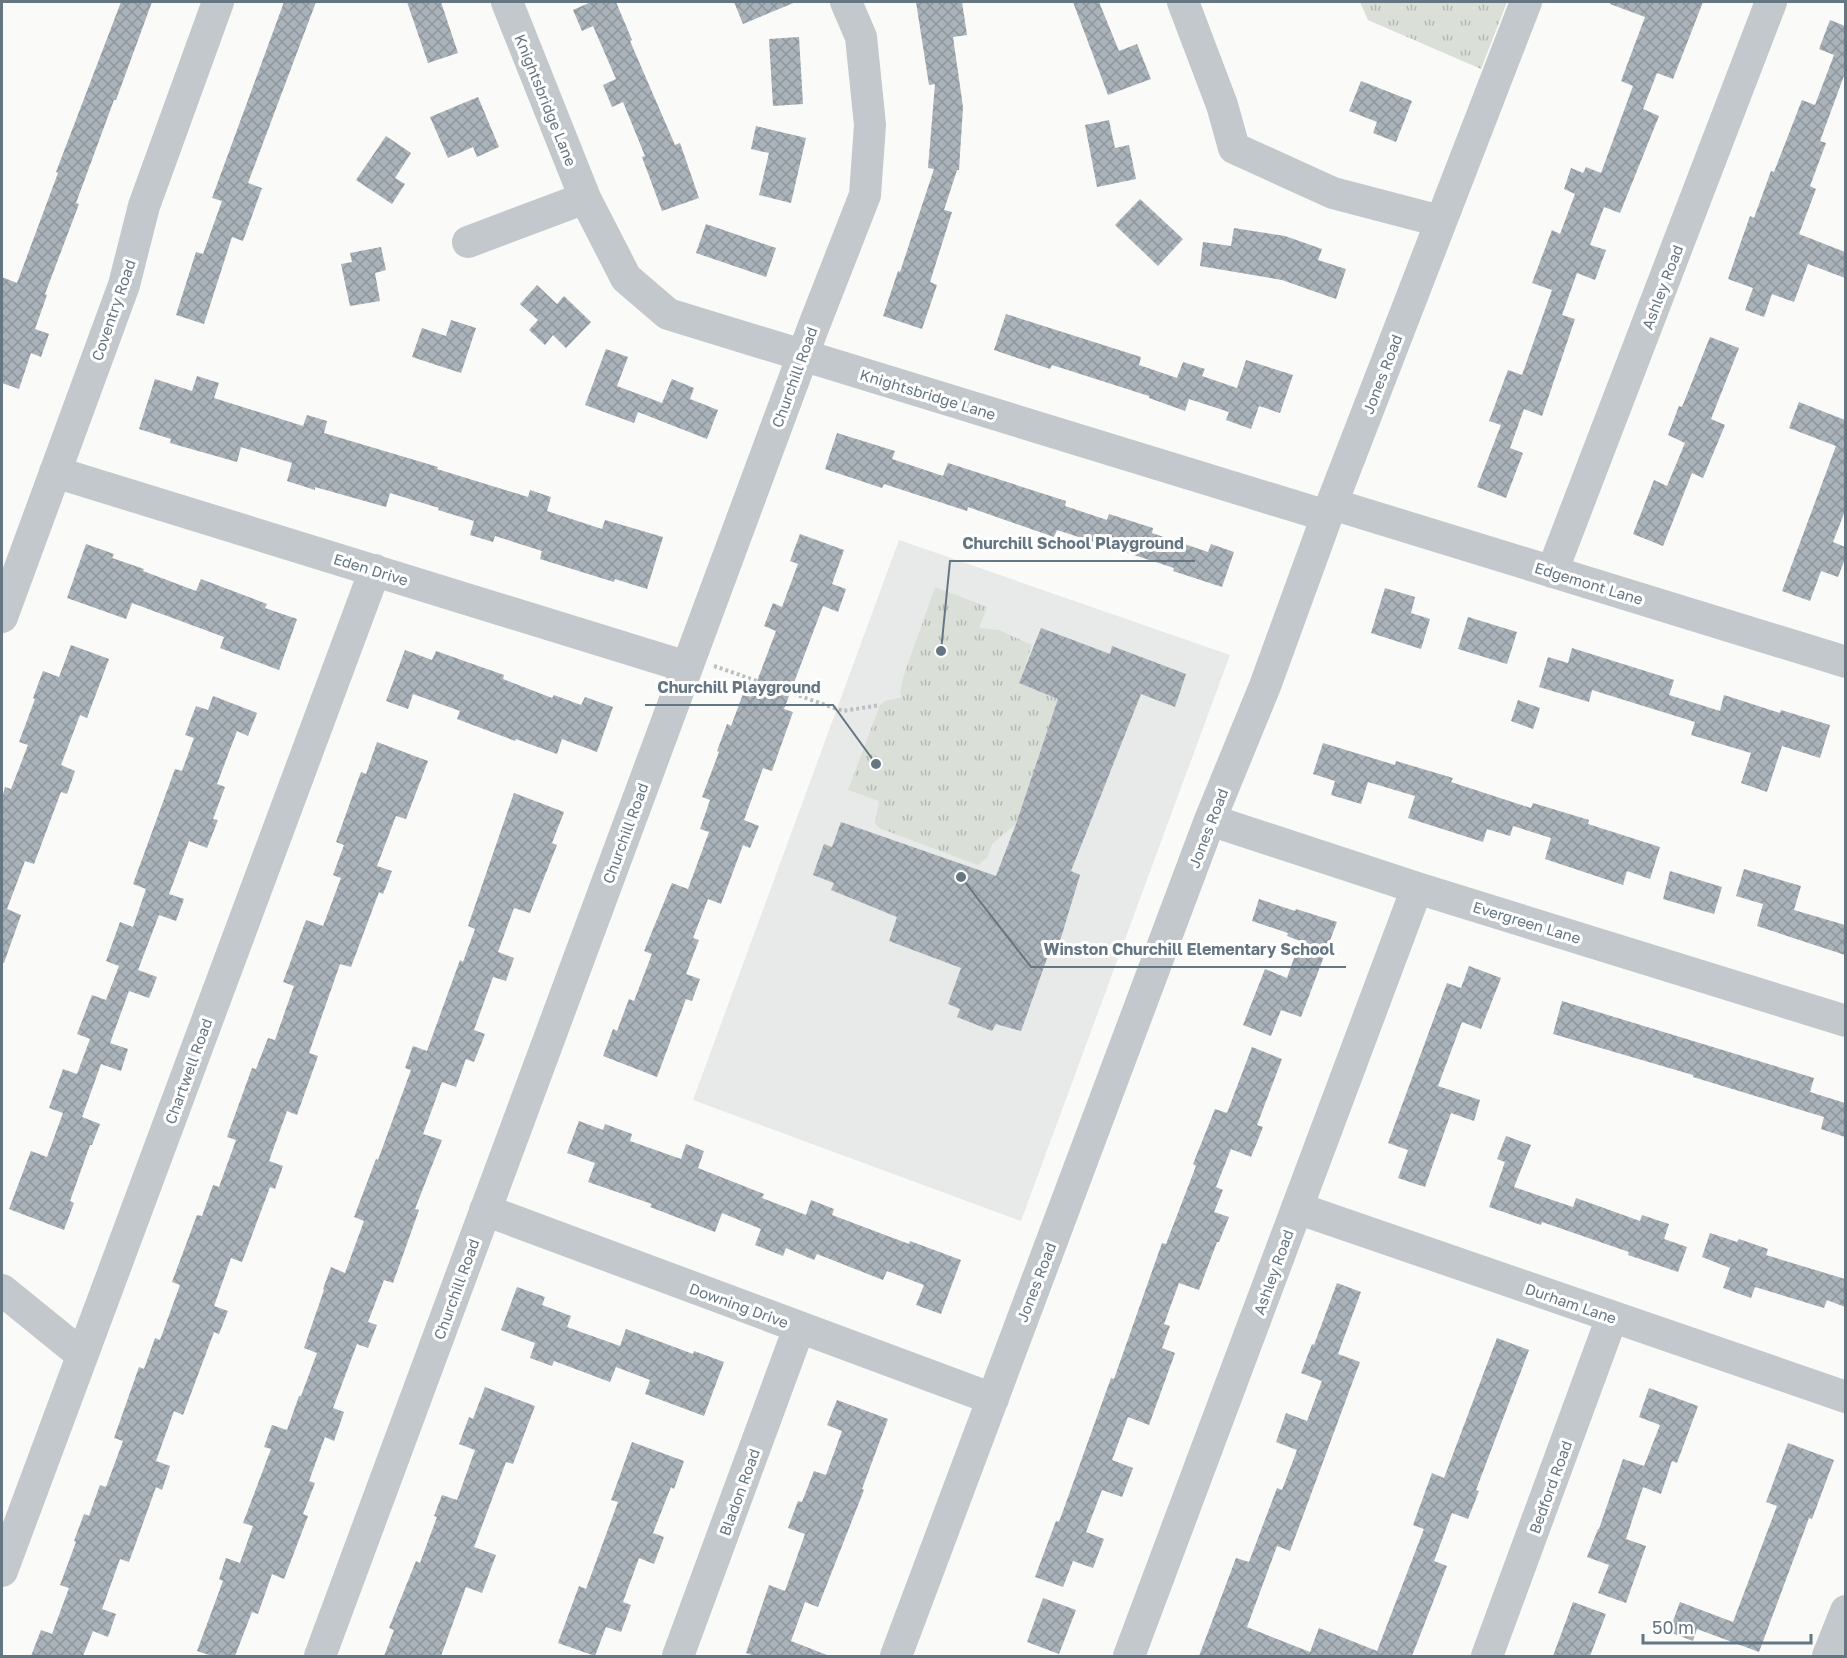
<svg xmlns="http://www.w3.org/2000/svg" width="1847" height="1658" viewBox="0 0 1847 1658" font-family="'Golos Text',sans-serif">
<defs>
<pattern id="park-tufts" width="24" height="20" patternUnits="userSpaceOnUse" patternTransform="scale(1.5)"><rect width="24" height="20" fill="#dadfd7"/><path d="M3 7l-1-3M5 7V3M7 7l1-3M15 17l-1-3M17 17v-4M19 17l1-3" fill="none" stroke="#b4b9b4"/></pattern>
<pattern id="building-cross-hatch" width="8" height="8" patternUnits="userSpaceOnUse" patternTransform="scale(1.5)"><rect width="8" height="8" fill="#aab3b9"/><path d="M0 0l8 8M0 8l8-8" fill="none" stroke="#8e969c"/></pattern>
</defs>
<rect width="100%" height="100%" fill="#fafaf8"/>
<path fill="#e8e9e9" d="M899 540 1230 655 1021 1221 693 1100Z"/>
<path fill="url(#park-tufts)" d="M1360 2H1507L1481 69 1368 20Z
M935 587 987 607 979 628 999 630 1032 645 1019 683 1058 699 1016 824 992 844 987 858 978 865 879 828 875 823 879 801 848 790 880 705 885 701 903 697 900 694 903 678Z"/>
<path fill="url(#building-cross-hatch)" d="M121 2H152L116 100H114L76 203 79 204 45 294 47 295 35 329 49 334 41 357 31 353 19 389 2 383V277L17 283 58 173 56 172Z
M284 2H316L248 183 262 188 243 241 232 237 204 324 176 315 196 252 203 254 222 201 212 198Z
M407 2H441L458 53 428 63Z
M591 2H616L632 40 630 41 675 145 680 143 699 198 662 211 642 157 645 156 623 102 612 107 603 85 616 79 593 26 582 31 573 10Z
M734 2H796L743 24Z
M916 2H962L967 35 953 37 963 107 959 170H957L944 210 952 212 930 282 937 285 922 329 883 316 898 271 900 272 934 169 928 168 935 84 929 85Z
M1073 2H1099L1119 51 1137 44 1151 79 1108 95Z
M1611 2H1703L1673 79 1657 73 1643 109 1659 116 1620 213 1604 207 1590 245 1606 250 1595 280 1577 273 1562 315 1575 319 1542 416 1524 409 1510 448 1523 453 1506 498 1477 487 1501 425 1489 421 1508 370 1522 375 1552 290 1532 283 1552 230 1560 234 1575 194 1564 189 1571 168 1583 173 1586 167 1601 173 1633 86 1621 81 1645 17 1610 4Z
M1830 20 1845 26V73L1820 141 1826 143 1810 186 1816 189 1799 234 1845 252V278L1808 264 1794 302 1772 294 1764 317 1745 310 1753 288 1728 279 1750 216 1754 218 1771 171 1774 172 1802 100 1815 105 1834 55 1819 49Z
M799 37 803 104 773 106 769 39Z
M1361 81 1412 101 1396 142 1373 133 1377 122 1349 111Z
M478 97 499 147 477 157 473 147 448 158 430 117Z
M1109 120 1115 148 1129 145 1136 179 1097 187 1085 125Z
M756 126 806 138 791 203 759 195 769 153 751 149Z
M386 136 411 153 395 178 405 184 392 204 356 180Z
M1140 199 1183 239 1158 266 1115 225Z
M706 224 776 248 766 277 696 253Z
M1234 228 1285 236 1322 249 1318 260 1346 269 1336 299 1282 280 1200 266 1203 242 1231 246Z
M381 247 386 270 375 273 380 301 350 306 341 264 352 262 350 253Z
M537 285 557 304 564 296 591 322 566 348 553 335 545 345 529 330 538 320 520 304Z
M1006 314 1141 357 1139 365 1177 378 1183 362 1205 369 1202 376 1237 388 1246 360 1293 375 1280 413 1259 406 1251 429 1226 420 1229 412 1189 399 1185 411 1149 398V396L1052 365 1050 369 994 350Z
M451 320 476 328 461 373 412 357 422 328 446 336Z
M1710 337 1739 348 1711 419 1725 425 1703 478 1692 473 1663 546 1633 534 1654 480 1667 486 1685 443 1668 435 1679 406 1682 407Z
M606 349 628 357 617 386 662 403 672 379 694 388 690 399 718 410 707 439 638 412 634 423 585 405Z
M197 376 219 383 214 398 303 426 307 415 327 421 324 433 438 467 437 469 528 497 530 490 551 497 547 511 602 529 605 520 663 537 647 589 615 579 614 582 540 559 542 551 495 536 493 542 470 535 474 521 438 510 439 508 390 493 386 507 315 487V490L287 481 292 463 241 447 237 462 170 443 171 439 139 429 155 379 192 391Z
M1799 402 1845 420V511L1833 542 1845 547V559L1838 577 1821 571 1810 601 1782 591 1836 446 1789 428Z
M837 433 895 451 892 459 943 476 948 463 1066 501 1065 506 1107 520 1109 514 1153 528 1152 533 1208 552 1211 544 1234 552 1222 587 1173 571 1174 568 1057 530 1054 537 968 507 967 511 884 484 882 488 825 469Z
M800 534 844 550 832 584 846 589 838 612 823 606 784 709 793 712 772 771 763 768 744 820 759 826 750 848 743 845 721 904 708 899 693 938 699 940 686 974 700 979 692 1001 686 999 657 1077 603 1056 613 1029 617 1031 629 999 634 1001 652 954 644 951 672 883 688 889 709 832 700 829 710 800 702 797 719 752 717 751 727 724 731 726 743 694 751 697 776 631 764 626 773 603 782 607 798 564 790 561Z
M86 544 114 554 112 558 144 569 143 571 196 591 201 579 267 604 265 608 297 619 279 670 220 648 224 637 132 603 126 619 67 598Z
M1385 588 1415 597 1411 613 1430 619 1421 649 1371 633Z
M1468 617 1517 632 1507 664 1458 649Z
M1041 628 1110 654 1112 646 1186 674 1175 707 1141 694 1071 871 1080 875 1060 941 1054 939 1021 1031 996 1024 992 1031 957 1017 960 1009 948 1004 961 968 889 941 897 917 831 890 834 883 813 875 824 844 832 847 841 822 996 876 1016 824 1058 699 1019 683Z
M71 645 109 659 87 718 80 715 61 765 75 771 67 794 61 792 34 864 25 861 7 909 21 915 4 963 2 962V798L5 787 11 789 28 745 19 742 35 699 33 698 43 671 59 677Z
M1572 648 1674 680 1669 695 1720 711 1724 695 1780 713 1781 710 1830 725 1820 758 1782 746 1767 792 1741 783 1751 753 1691 735 1695 722 1592 690 1589 702 1539 687 1548 657 1568 663Z
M405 650 432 660 436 651 504 675 503 679 552 698 554 695 581 705 585 697 613 707 597 752 562 739 557 754 516 739 515 741 457 719 460 711 413 694 408 709 386 701Z
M213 696 257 713 248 736 237 731 217 784 225 787 213 819 218 820 207 848 189 841 169 894 184 899 176 921 159 915 138 970 157 977 149 998 129 991 110 1043 128 1049 121 1071 101 1064 82 1117 100 1124 92 1145H90L70 1201 74 1203 64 1230 9 1209 31 1151 47 1157 63 1113 49 1108 63 1069 77 1074 90 1039 77 1034 92 995 106 1000 119 966 106 961 120 922 133 927 146 889 133 884 175 769 182 771 194 738 185 735 196 706 208 710Z
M1518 700 1540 708 1533 729 1511 721Z
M377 742 428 761 406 819 396 816 377 866 392 871 383 894 379 892 351 967 340 964 309 1053 318 1056 297 1115 287 1111 269 1161 283 1166 275 1189 270 1187 242 1262 231 1258 214 1306 228 1311 219 1334 214 1332 183 1415 174 1411 156 1461 170 1466 162 1490 156 1487 129 1562 120 1559 102 1609 116 1614 108 1637 93 1631 83 1656H31L41 1630 52 1634 69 1588 60 1585 76 1542 74 1541 84 1514 89 1516 100 1485 106 1487 123 1441 114 1438 139 1367 144 1369 155 1338 160 1340 180 1285 172 1282 197 1215 202 1216 213 1185 219 1187 236 1140 227 1137 252 1068 256 1069 268 1038 275 1040 294 986 283 982 306 920 323 926 341 878 333 875 344 845 336 842 361 772 366 774Z
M1323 743 1395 765 1396 761 1453 778 1451 782 1531 808 1533 803 1589 820 1588 824 1660 847 1650 879 1627 871 1623 885 1545 859 1551 838 1513 826 1510 836 1487 829 1483 842 1408 818 1415 796 1368 782 1361 804 1331 795 1335 781 1313 774Z
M514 793 564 812 552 843 557 845 530 913 514 908 498 952 514 958 506 981 493 977 474 1030 485 1034 474 1062 466 1059 456 1087 442 1082 423 1134 442 1140 415 1209 419 1210 393 1283 384 1280 368 1322 377 1325 368 1348 357 1344 333 1408 344 1412 334 1441 325 1437 309 1481 315 1483 303 1514 308 1516 284 1579 272 1574 258 1614 252 1612 235 1656H212L197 1651 223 1581 219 1579 226 1558 240 1563 253 1526 243 1523 271 1449 264 1447 272 1425 287 1430 299 1396H301L317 1353 304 1348 324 1290 323 1289 331 1267 345 1273 364 1221 354 1217 376 1159 378 1160 411 1070 405 1068 413 1046 427 1051 460 960 463 962 475 929 468 926Z
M1744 869 1801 886 1794 910 1845 925V955L1757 926 1763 904 1736 896Z
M1670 871 1722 887 1714 914 1663 899Z
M1259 899 1295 911 1296 909 1337 922 1301 1017 1281 1010 1271 1036 1243 1025 1265 969 1287 978 1300 941 1287 936 1288 933 1252 921Z
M1469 966 1501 978 1481 1029 1462 1022 1438 1086 1480 1100 1474 1121 1451 1113 1425 1187 1398 1178 1408 1150 1388 1143 1447 983 1461 988Z
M1562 1001 1814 1078 1810 1092 1845 1103V1137L1821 1129 1824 1117 1693 1077V1075L1553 1034Z
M1252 1047 1282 1059 1257 1125 1263 1127 1251 1157 1231 1149 1216 1187 1223 1190 1214 1212 1229 1217 1219 1242H1217L1199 1290 1179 1283 1164 1324 1170 1326 1162 1348 1175 1353 1149 1425 1128 1417 1112 1460 1133 1468 1122 1497 1102 1490 1086 1532 1104 1539 1093 1568 1073 1561 1063 1587 1035 1577 1056 1521 1059 1522 1111 1378 1114 1379 1162 1243 1166 1244 1196 1166 1193 1164 1215 1109 1227 1113Z
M579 1121 603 1130 605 1124 632 1134 630 1141 681 1159 686 1144 704 1151 698 1168 764 1194 762 1198 806 1215 811 1200 834 1209 832 1215 909 1244 910 1241 961 1260 941 1314 916 1305 924 1285 887 1271 883 1280 817 1254 814 1260 786 1248 783 1256 755 1245 761 1229 722 1213 715 1232 650 1207 652 1204 588 1182 595 1163 567 1153Z
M1506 1136 1531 1145 1514 1187 1573 1207 1576 1198 1640 1221 1642 1215 1669 1224 1664 1239 1687 1247 1678 1272 1628 1255 1629 1252 1542 1222 1541 1225 1489 1207 1505 1162 1497 1159Z
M1710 1233 1737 1242 1739 1239 1768 1249 1766 1255 1845 1279V1307L1827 1300 1824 1308 1755 1287 1751 1298 1723 1288 1730 1268 1702 1257Z
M1337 1283 1361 1292 1338 1354 1360 1362 1290 1551 1277 1546 1247 1627 1310 1652 1319 1628 1377 1651 1424 1529 1413 1525 1432 1473 1444 1478 1497 1338 1529 1350 1476 1490 1479 1491 1468 1519 1452 1513 1434 1561 1447 1566 1412 1656H1199L1236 1558 1249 1562 1277 1488 1282 1490 1297 1450 1276 1442 1286 1413 1307 1421 1322 1381 1301 1373 1312 1344 1314 1345Z
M517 1287 545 1297 542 1305 571 1316 567 1327 620 1346 626 1329 693 1354 694 1351 724 1362 704 1416 645 1394 650 1380 616 1367 610 1382 554 1361 552 1366 530 1358 535 1343 501 1330Z
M485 1387 535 1406 513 1464 506 1462 474 1547 496 1555 482 1593 466 1587 441 1656H384L394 1630 389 1628 416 1561 420 1563 437 1517 434 1516 442 1495 457 1500 475 1450 459 1444 469 1417 473 1419Z
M1649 1388 1698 1406 1677 1463 1672 1461 1661 1494 1643 1487 1626 1539 1646 1546 1626 1603 1598 1593 1609 1565 1587 1557 1598 1529H1599L1623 1459 1644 1466 1660 1425 1639 1417Z
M837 1400 888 1419 862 1489 864 1490 818 1607 805 1602 791 1641 827 1655 826 1656H755L746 1653 769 1585 785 1591 805 1534 788 1528 798 1501 802 1502 814 1471 826 1475 842 1431 827 1425Z
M632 1442 684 1461 674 1489 671 1487 653 1533 664 1537 654 1564 639 1558 623 1602 631 1605 621 1632 606 1627 595 1656 558 1643 579 1586 586 1589 618 1502 611 1500Z
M1788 1443 1834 1460 1812 1519 1809 1518 1759 1652 1697 1629 1693 1641 1669 1632 1680 1602 1733 1622 1777 1506 1766 1502Z
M1043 1598 1076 1610 1059 1654 1027 1642Z
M1573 1602 1606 1614 1590 1656H1553Z"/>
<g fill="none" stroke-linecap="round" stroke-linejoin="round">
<path stroke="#bbbfc2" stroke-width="4" stroke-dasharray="3 3" stroke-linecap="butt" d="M714 666 843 711 880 705"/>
<path stroke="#c3c8cc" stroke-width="32" d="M507 2 585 198 626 278 668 314 1327 516
M1183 2 1222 105 1234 148 1333 193 1440 221
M468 242 585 198
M55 472 687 667
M1332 504 1846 662
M1552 572 1771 2
M2 617 124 285 144 206 218 2
M1210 820 1417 888 1846 1021
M1297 1208 1846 1397
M485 1210 993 1399
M2 1290 82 1355
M2 1571 375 570
M320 1656 813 328 865 195 870 125 861 37 846 2
M678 1656 799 1328
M896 1656 1210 820 1265 686 1327 516 1526 2
M1129 1656 1417 888
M1487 1656 1612 1317
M1828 1656 1846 1611"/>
</g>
<g text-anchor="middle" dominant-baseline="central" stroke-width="6" stroke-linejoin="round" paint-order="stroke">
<g font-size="15" fill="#657683" stroke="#fff">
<text transform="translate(546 100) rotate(68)">Knightsbridge Lane</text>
<text transform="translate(1662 287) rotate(-69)">Ashley Road</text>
<text transform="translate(113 310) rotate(-71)">Coventry Road</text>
<text transform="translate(1382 374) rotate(-69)">Jones Road</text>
<text transform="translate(794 377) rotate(-70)">Churchill Road</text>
<text transform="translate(928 394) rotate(17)">Knightsbridge Lane</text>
<text transform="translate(371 569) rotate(17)">Eden Drive</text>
<text transform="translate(1589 583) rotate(17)">Edgemont Lane</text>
<text transform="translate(1208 828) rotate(-69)">Jones Road</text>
<text transform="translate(625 833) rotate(-70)">Churchill Road</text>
<text transform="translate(1527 922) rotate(17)">Evergreen Lane</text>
<text transform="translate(188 1071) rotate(-70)">Chartwell Road</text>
<text transform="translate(1273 1272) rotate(-70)">Ashley Road</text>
<text transform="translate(1036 1282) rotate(-69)">Jones Road</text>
<text transform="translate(456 1289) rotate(-70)">Churchill Road</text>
<text transform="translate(1571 1303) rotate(19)">Durham Lane</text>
<text transform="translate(739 1305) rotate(20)">Downing Drive</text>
<text transform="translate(1550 1487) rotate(-70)">Bedford Road</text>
<text transform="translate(739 1492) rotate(-70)">Bladon Road</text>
</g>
</g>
<path fill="none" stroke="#657683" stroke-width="2" d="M941 651L950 561H1195M876 764L833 705H645M961 877L1031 967H1346"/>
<g fill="#657683" stroke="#fff" stroke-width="2">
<circle cx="941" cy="651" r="6"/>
<circle cx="876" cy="764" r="6"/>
<circle cx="961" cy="877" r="6"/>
</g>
<g font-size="16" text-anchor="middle" font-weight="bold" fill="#657683" stroke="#fff" stroke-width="6" stroke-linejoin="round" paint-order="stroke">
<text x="1073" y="549">Churchill School Playground</text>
<text x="739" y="693">Churchill Playground</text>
<text x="1189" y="955">Winston Churchill Elementary School</text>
</g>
<rect width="1847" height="1658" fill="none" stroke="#657683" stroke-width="6"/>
<path d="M1643 1634v9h168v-9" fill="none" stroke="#657683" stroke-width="3"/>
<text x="1652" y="1634" font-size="18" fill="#657683" stroke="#ffffff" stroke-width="4.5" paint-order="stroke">50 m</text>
</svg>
